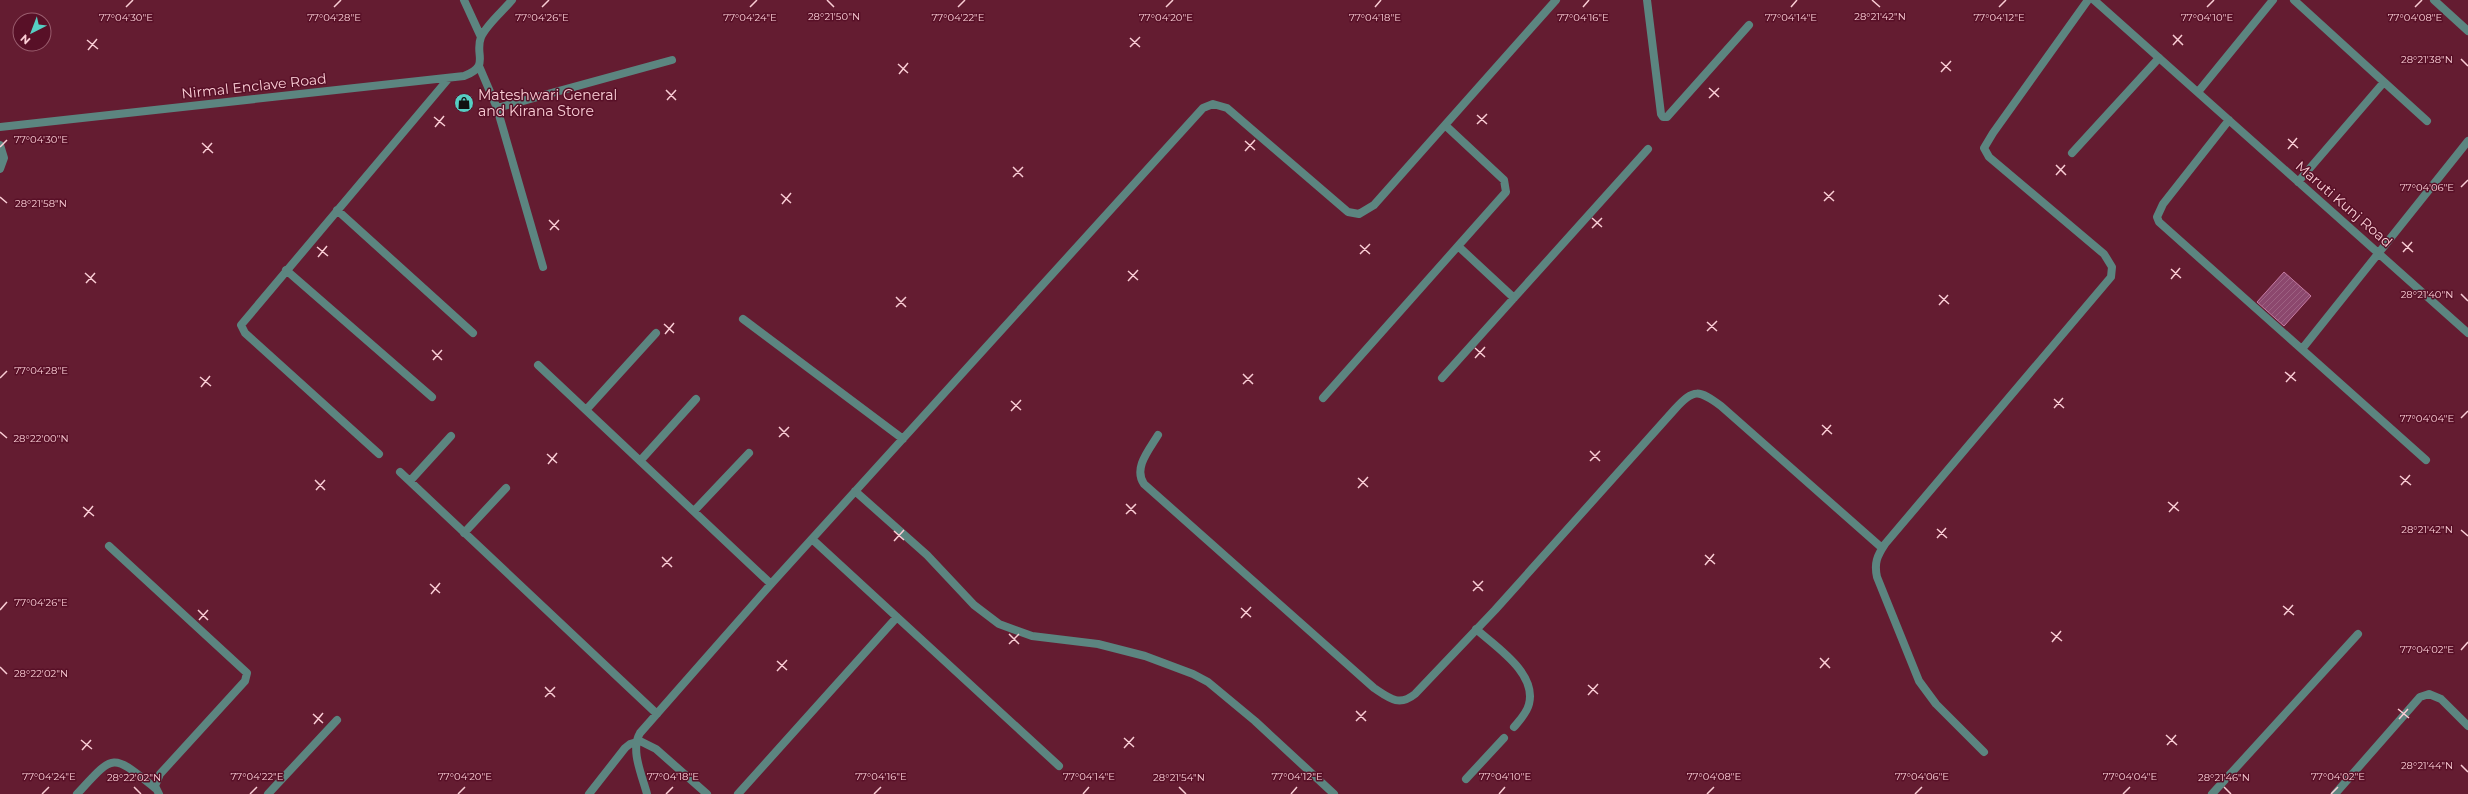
<svg xmlns="http://www.w3.org/2000/svg" width="2468" height="794" viewBox="0 0 2468 794" font-family="Montserrat,sans-serif">
<defs>
<pattern id="building-hatch" width="6" height="6" patternUnits="userSpaceOnUse"><rect width="6" height="6" fill="#8c486e"/><path d="M-1 1l2-2M0 6l6-6M5 7l2-2" fill="none" stroke="#9d6182"/></pattern>
</defs>
<rect width="100%" height="100%" fill="#641c31"/>
<path fill="url(#building-hatch)" stroke="#c57ca3" d="M2284 272 2311 296 2284 326 2257 302Z"/>
<g fill="none" stroke-linecap="round" stroke-linejoin="round">
<path stroke="#5c8580" stroke-width="8" d="M2072 153 2159 58
M1158 435C1149 450 1133 468 1144 484L1374 688C1389 698 1399 707 1415 694L1495 610 1675 409C1694 388 1699 390 1721 406L1882 548
M1476 629C1496 647 1537 673 1529 704 1527 713 1519 721 1514 727
M1984 752 1936 704 1919 681 1877 577C1874 563 1877 556 1885 544L2111 277 2112 267 2104 254 1989 157 1984 148 1993 133 2088 0
M1466 779 1504 738"/>
<path stroke="#5c8580" stroke-width="8" d="M464 0 481 37
M1647 0 1661 114 1663 117H1667L1749 25
M2094 0 2468 333
M2294 0 2384 82 2298 182
M2434 0 2468 31
M479 66 497 108 543 267
M2384 82 2427 121
M2198 92 2273 0
M497 108 672 60
M2229 120 2163 204 2157 217 2159 222 2426 460
M0 127 464 76C491 66 474 55 481 37 487 24 503 11 512 0
M0 145 4 158 0 169
M337 210 473 333
M1458 246 1514 298
M286 270 432 397
M743 319 903 439
M2302 349 2468 141
M538 365 771 584
M1442 378 1648 149
M1323 398 1506 192 1504 180 1445 125
M586 410 656 333
M379 454 245 333 241 325 449 78
M640 461 696 399
M400 472 657 714
M410 481 451 436
M855 491 927 555 974 605 999 624 1032 636 1098 644 1145 656 1193 674 1208 682 1255 721 1334 794
M694 511 749 453
M464 533 506 488
M812 539 1059 766
M109 546 247 673 245 681 160 774 155 786 159 794
M77 794C115 753 111 753 155 788
M268 794 337 720
M589 794 625 748 630 744 640 741 656 749 707 794
M647 794C642 775 630 750 640 733L771 584 1203 108 1213 104 1227 108 1348 212 1359 214 1374 205 1556 0
M738 794 897 617
M2212 794 2358 634
M2335 794 2420 697 2429 694 2441 699 2468 726"/>
</g>
<path fill="none" stroke="#facdd5" stroke-width="1.5" d="M827 0 834 7M1872 0 1880 7M126 7 133 0M334 7 341 0M542 7 549 0M750 7 757 0M958 7 965 0M1166 7 1173 0M1375 7 1381 0M1583 7 1589 0M1791 7 1797 0M1999 7 2006 0M2207 7 2214 0M2415 7 2422 0M2173 35 2183 45M1130 38 1140 47M87 40 98 49M2173 45 2182 35M1130 47 1140 37M88 50 97 39M2461 59 2468 66M1941 62 1951 71M898 64 908 73M1941 72 1951 61M899 74 908 63M1709 88 1719 97M666 90 676 100M1709 98 1719 88M667 100 676 90M1477 115 1487 124M434 117 445 126M1477 124 1487 114M435 127 444 116M2288 139 2298 148M1245 141 1255 150M202 143 213 153M0 147 7 140M2288 149 2297 138M1245 151 1255 140M203 153 212 143M2056 165 2066 175M1013 167 1023 177M2056 175 2065 165M1013 177 1023 167M2461 187 2468 180M1824 192 1834 201M781 194 791 203M0 197 7 203M1824 201 1834 191M782 204 791 193M1592 218 1602 227M549 220 559 230M1592 228 1602 218M550 230 559 220M2402 242 2413 252M1360 245 1370 254M317 247 328 256M2403 252 2412 242M1360 254 1370 244M318 257 327 246M2171 269 2181 278M1128 271 1138 280M85 273 96 283M2171 279 2180 268M1128 281 1138 270M86 283 95 273M2461 294 2468 301M1939 295 1949 304M896 297 906 307M1939 305 1948 295M896 307 906 297M1707 322 1717 331M664 324 674 333M1707 331 1717 321M665 334 674 323M1475 348 1485 357M432 350 442 360M1475 358 1485 347M433 360 442 350M2285 372 2296 381M1243 374 1253 384M200 377 211 386M0 378 7 371M2286 382 2295 372M1243 384 1253 374M201 387 210 376M2054 399 2064 408M1011 401 1021 410M2054 408 2063 398M1011 411 1021 400M2461 418 2468 411M1822 425 1832 434M779 427 789 437M0 432 7 438M1822 435 1831 425M779 437 789 427M1590 451 1600 461M547 454 557 463M1590 461 1600 451M548 464 557 453M2400 476 2411 485M1358 478 1368 487M315 480 325 490M2401 485 2410 475M1358 488 1368 477M316 490 325 480M2168 502 2179 511M1126 504 1136 514M83 507 94 516M2169 512 2178 502M1126 514 1136 504M84 517 93 506M1937 529 1947 538M2461 530 2468 536M894 531 904 540M1937 538 1946 528M894 541 904 530M1705 555 1715 564M662 557 672 567M1705 565 1714 554M662 567 672 557M1473 581 1483 591M430 584 440 593M1473 591 1483 581M431 594 440 583M2283 606 2294 615M1241 608 1251 617M0 610 7 602M198 610 208 620M2284 615 2293 605M1241 618 1251 607M199 620 208 610M2051 632 2062 641M1009 634 1019 644M2052 642 2061 631M1009 644 1019 634M2461 650 2468 642M1820 658 1830 668M777 661 787 670M0 667 7 674M1820 668 1829 658M777 671 787 660M1588 685 1598 694M545 687 555 697M1588 695 1598 684M545 697 555 687M2398 709 2409 718M1356 711 1366 721M313 714 323 723M2399 719 2408 709M1356 721 1366 711M314 724 323 713M2166 735 2177 745M1124 738 1134 747M81 740 92 749M2167 745 2176 735M1124 748 1134 737M82 750 91 740M2461 765 2468 772M134 787 141 794M1179 787 1186 794M2224 787 2231 794M42 794 49 787M250 794 257 787M458 794 465 787M666 794 673 787M874 794 881 787M1083 794 1089 787M1291 794 1297 787M1499 794 1505 787M1707 794 1714 787M1915 794 1922 787M2123 794 2130 787M2331 794 2338 787"/>
<defs>
<symbol id="shop-disc" viewBox="-11 -11 22 22"><circle r="9.5" fill="#56cec3" stroke="#581027"/><path d="M-5-2.5h2.3a2.7 3.5 0 0 1 5.4 0H5L5.5 6h-11ZM-1.5-2.5h3a1.5 2.3 0 0 0-3 0Z" fill="#111"/></symbol>
</defs>
<g fill-rule="evenodd">
<use href="#shop-disc" x="453" y="92" width="22" height="22"/>
</g>
<g text-anchor="middle" dominant-baseline="central" stroke-width="3" stroke-linejoin="round" paint-order="stroke">
<g font-size="14" fill="#facdd5" stroke="#581027">
<text transform="translate(254 86) rotate(-6)">Nirmal Enclave Road</text>
<text transform="translate(2344 204) rotate(41)">Maruti Kunj Road</text>
</g>
<g font-size="14" fill="#facdd5" stroke="#581027" text-anchor="start">
<text x="478" y="95">Mateshwari General<tspan x="478" dy="16">and Kirana Store</tspan></text>
</g>
</g>
<g font-size="10" text-anchor="middle" fill="#facdd5" stroke="#581027" stroke-width="3" stroke-linejoin="round" paint-order="stroke">
<text x="834" y="20">28°21'50"N</text>
<text x="1880" y="20">28°21'42"N</text>
<text x="126" y="21">77°04'30"E</text>
<text x="334" y="21">77°04'28"E</text>
<text x="542" y="21">77°04'26"E</text>
<text x="750" y="21">77°04'24"E</text>
<text x="958" y="21">77°04'22"E</text>
<text x="1375" y="21">77°04'18"E</text>
<text x="1583" y="21">77°04'16"E</text>
<text x="1791" y="21">77°04'14"E</text>
<text x="1999" y="21">77°04'12"E</text>
<text x="2207" y="21">77°04'10"E</text>
<text x="1166" y="21">77°04'20"E</text>
<text x="2415" y="21">77°04'08"E</text>
<text x="2427" y="63">28°21'38"N</text>
<text x="41" y="143">77°04'30"E</text>
<text x="2427" y="191">77°04'06"E</text>
<text x="41" y="207">28°21'58"N</text>
<text x="2427" y="298">28°21'40"N</text>
<text x="41" y="374">77°04'28"E</text>
<text x="2427" y="422">77°04'04"E</text>
<text x="41" y="442">28°22'00"N</text>
<text x="2427" y="533">28°21'42"N</text>
<text x="41" y="606">77°04'26"E</text>
<text x="2427" y="653">77°04'02"E</text>
<text x="41" y="677">28°22'02"N</text>
<text x="2427" y="769">28°21'44"N</text>
<text x="49" y="780">77°04'24"E</text>
<text x="257" y="780">77°04'22"E</text>
<text x="465" y="780">77°04'20"E</text>
<text x="673" y="780">77°04'18"E</text>
<text x="881" y="780">77°04'16"E</text>
<text x="1089" y="780">77°04'14"E</text>
<text x="1297" y="780">77°04'12"E</text>
<text x="1505" y="780">77°04'10"E</text>
<text x="1714" y="780">77°04'08"E</text>
<text x="1922" y="780">77°04'06"E</text>
<text x="2130" y="780">77°04'04"E</text>
<text x="2338" y="780">77°04'02"E</text>
<text x="134" y="781">28°22'02"N</text>
<text x="1179" y="781">28°21'54"N</text>
<text x="2224" y="781">28°21'46"N</text>
</g>
<g transform="translate(32 32) rotate(222)"><circle r="19" fill="#581027" stroke="#995c6d"/>
<path d="M0-3L7 15L0 10L-7 15Z" fill="#56cec3"/>
<text y="-6" font-size="11" font-weight="bold" text-anchor="middle" fill="#facdd5">N</text>
</g>
</svg>
